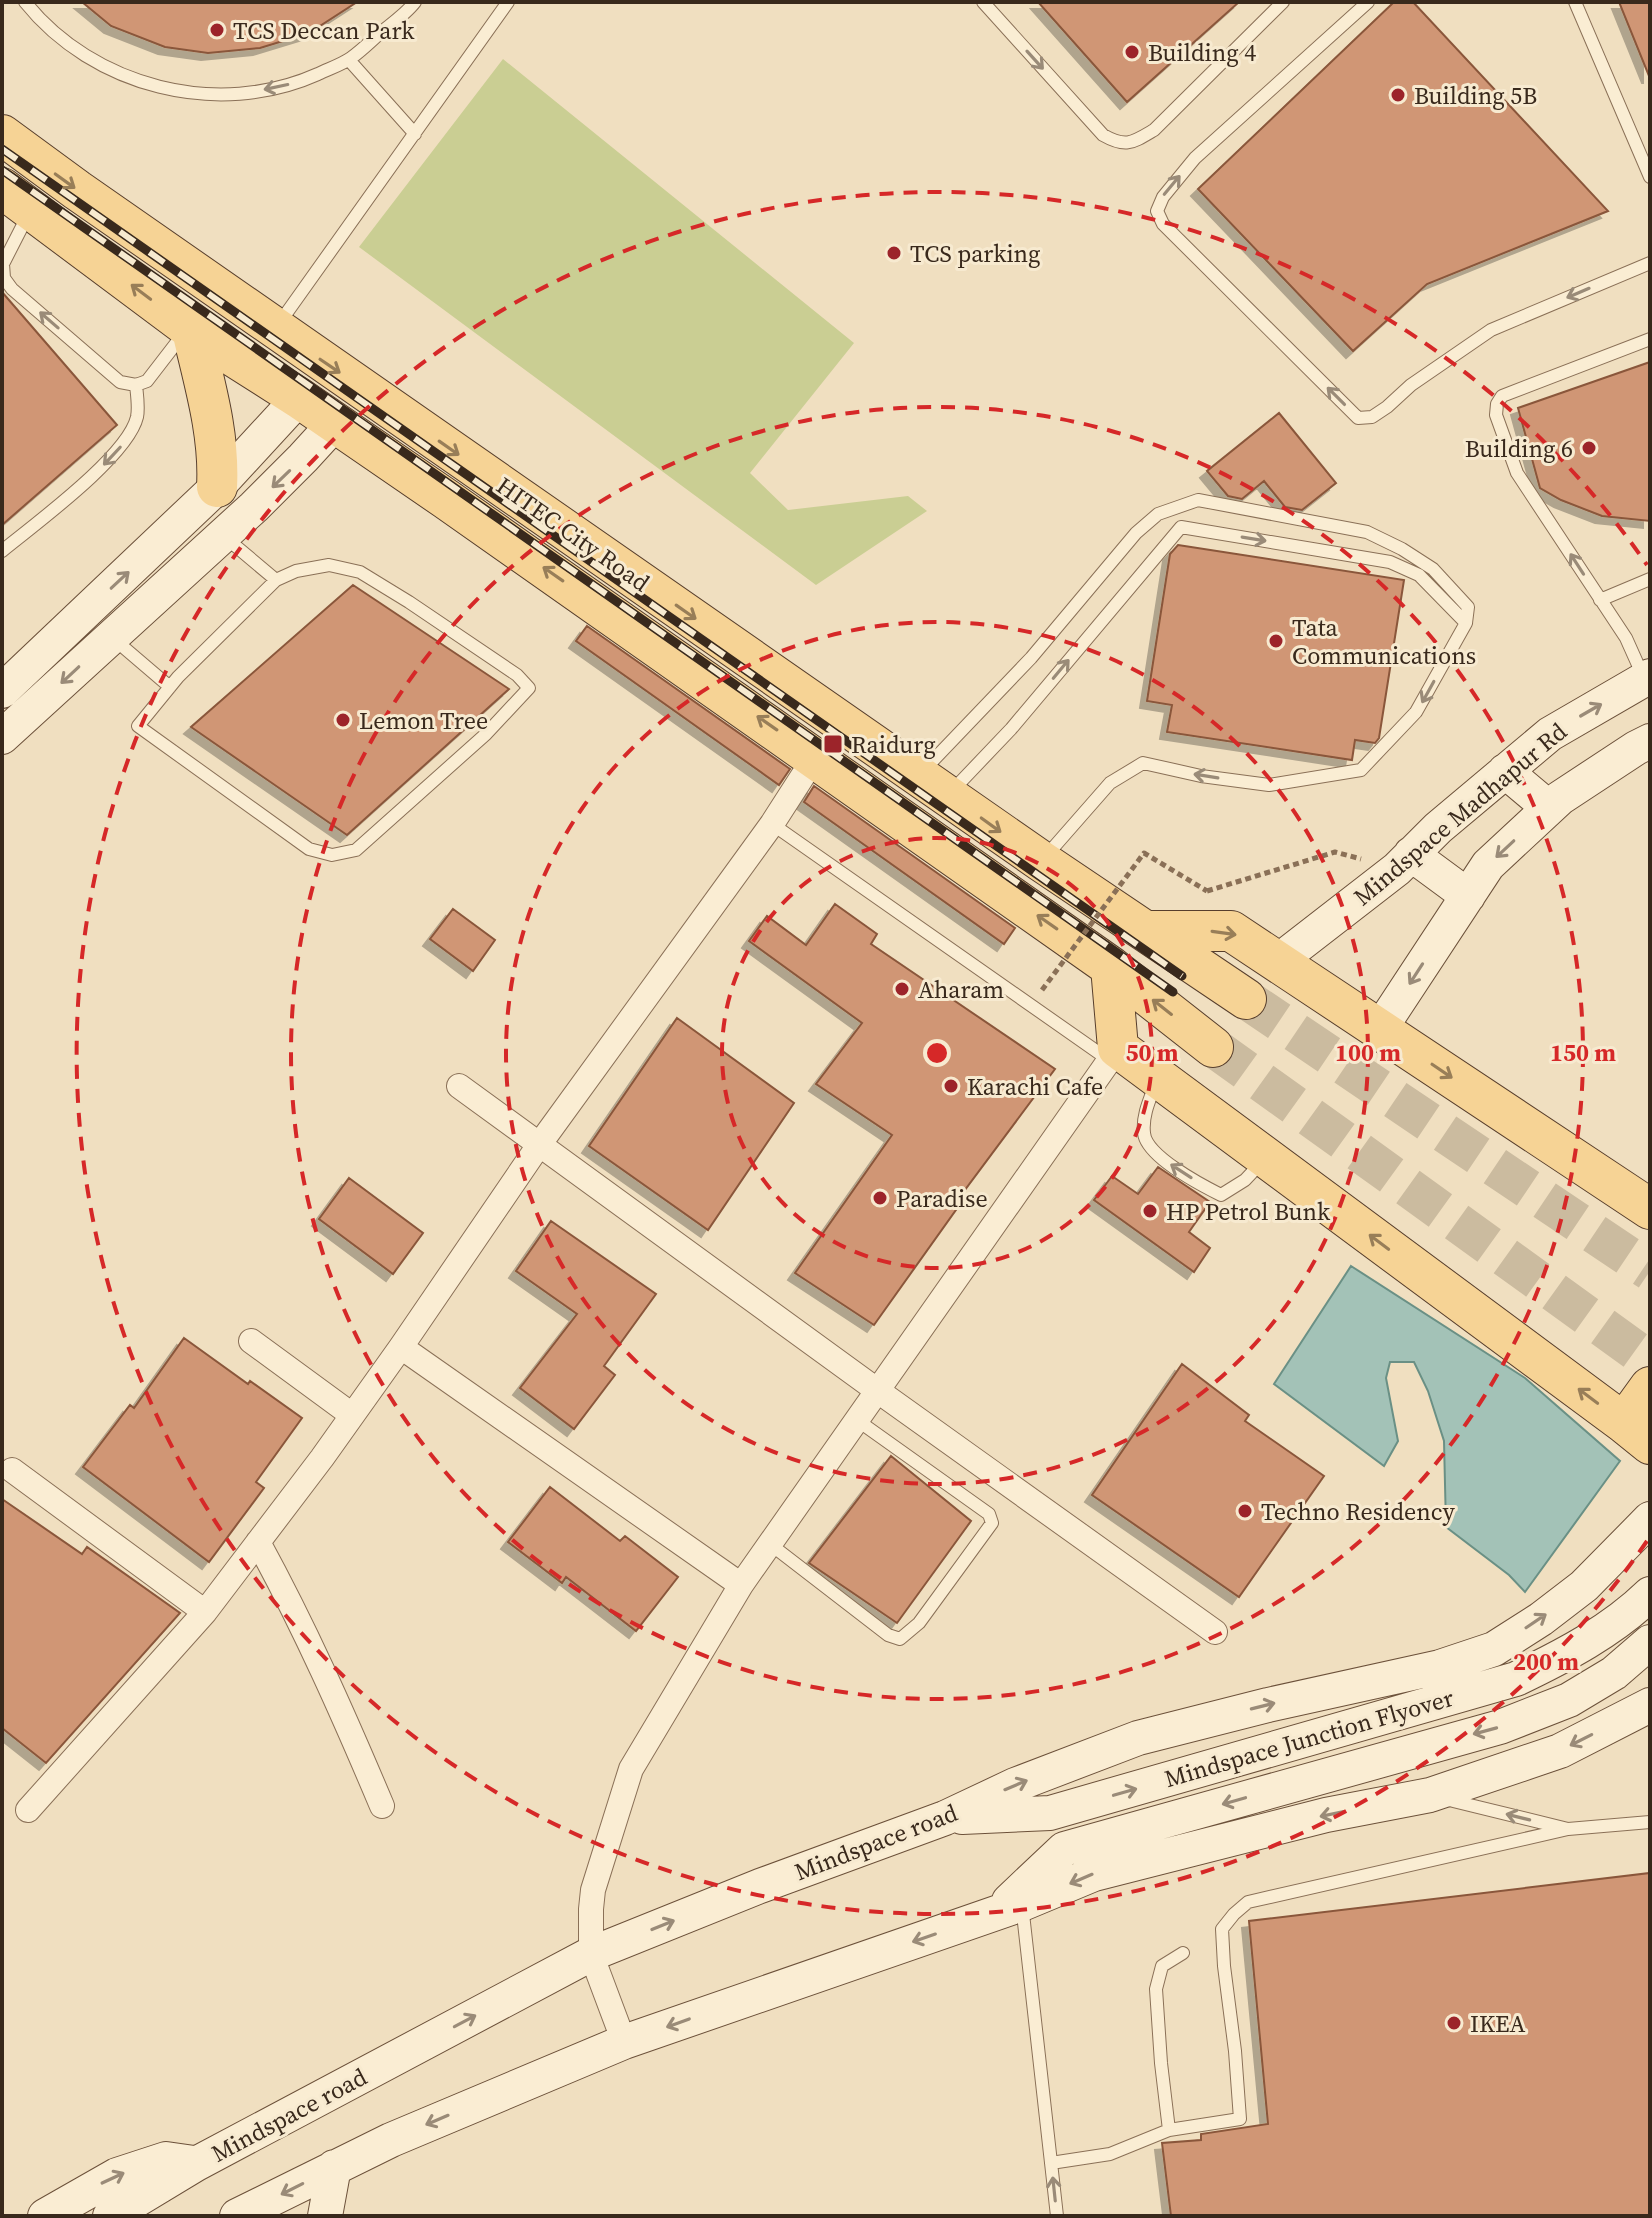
<svg xmlns="http://www.w3.org/2000/svg" width="1652" height="2218" viewBox="0 0 1652 2218" font-family="'Source Serif 4',serif">
<defs>
<filter id="shadow"><feDropShadow dx="-7" dy="7" stdDeviation="0" flood-color="#0004"/></filter>
</defs>
<rect width="100%" height="100%" fill="#f0dfc0"/>
<path fill="#cace93" d="M503 59 854 343 750 473 788 510 908 496 927 511 816 585 359 247Z"/>
<path fill="#a3c2b7" stroke="#6a9085" stroke-width="2" d="M1351 1266 1525 1378 1620 1461 1525 1592 1509 1575 1446 1527 1444 1441 1428 1391 1414 1362H1390L1386 1378 1398 1441 1384 1466 1274 1384Z"/>
<path fill="#d09674" stroke="#8a573b" stroke-width="2" filter="url(#shadow)" d="M82 2H357L309 33 260 48 208 53 165 47 111 26Z
M1038 2H1239L1127 102Z
M1394 2H1413L1608 211 1427 284 1353 351 1198 189Z
M1619 2H1650V76H1649Z
M2 292 117 425 2 525Z
M1650 362V521L1602 516 1561 500 1540 488 1518 408Z
M1279 413 1336 483 1302 510 1285 507 1264 481 1242 499 1228 496 1207 471Z
M1178 545 1404 580 1379 738 1375 743 1355 740 1352 760 1167 732 1172 705 1147 701 1170 554Z
M353 585 509 689 347 835 191 727Z
M587 626 790 769 779 785 576 641Z
M814 786 1015 928 1004 944 804 802Z
M835 904 877 934 871 944 1055 1069 959 1198 963 1200 874 1325 795 1273 892 1135 816 1084 862 1023 749 941 767 916 806 945Z
M453 909 495 940 473 971 430 939Z
M677 1018 794 1103 708 1230 589 1146Z
M1158 1167 1210 1202 1189 1232 1210 1248 1194 1272 1094 1200 1112 1176 1138 1194Z
M349 1178 423 1233 393 1274 319 1219Z
M551 1221 656 1294 604 1366 615 1375 574 1429 520 1388 577 1314 516 1271Z
M184 1338 248 1384 250 1381 302 1418 256 1482 264 1488 209 1562 83 1467 130 1405 134 1408Z
M1182 1364 1249 1415 1245 1421 1324 1476 1239 1597 1092 1495Z
M891 1456 971 1521 897 1623 809 1563Z
M550 1487 620 1541 625 1536 678 1577 636 1631 566 1577 562 1583 508 1542Z
M2 1499 82 1554 87 1547 180 1613 46 1763 2 1728Z
M1650 1873V2216H1171L1162 2143 1201 2140V2134L1268 2124 1249 1921Z"/>
<g fill="none" stroke-linecap="round" stroke-linejoin="round">
<path stroke="#cbbb9f" stroke-width="40" stroke-dasharray="40 20" stroke-linecap="butt" d="M1246 999 1650 1271
M1213 1047 1650 1361"/>
<defs>
<path id="lane" d="M25 2C93 87 218 119 318 74 328 69 341 65 351 58 361 51 370 42 379 34 391 24 406 14 415 2
M983 2 1103 135C1126 148 1132 143 1154 130L1283 2
M1368 2 1195 158 1163 197 1157 211 1163 224 1358 418 1372 417 1387 407 1411 385 1491 330 1650 263
M1575 2 1650 177
M349 60 415 134
M28 215 3 264 4 278 12 289 120 382 136 385 147 381 184 333
M278 325 508 2
M226 538 276 580
M2 551C35 524 128 456 137 417 139 407 137 395 136 385
M329 565 360 572 409 602 517 675 529 688 486 734 356 850 332 855 309 849 138 726 178 677 276 580 296 571Z
M1600 600 1650 579
M115 640 170 687
M1643 676 1626 638 1517 473 1496 415 1497 404 1502 396 1650 339
M921 773 1031 658 1136 533 1158 514 1198 500 1367 532 1402 549 1433 569 1468 607 1466 623
M951 792 1011 729 1181 527 1390 562 1419 575 1466 623 1416 712 1361 770 1269 785 1201 776 1143 763 1110 783 1046 856
M772 824 1109 1060
M1156 1083C1150 1099 1142 1115 1144 1133 1146 1156 1201 1185 1221 1195L1245 1180 1261 1163
M770 1544 888 1635 900 1639 919 1623 992 1523 989 1514 857 1420
M1445 1799 1568 1829 1650 1822
M1022 1905 1057 2216
M1169 2130 1240 2119 1235 2051 1224 1966 1222 1929 1234 1914 1248 1902 1568 1829
M1051 2163 1110 2154 1169 2130 1161 2063 1156 1989 1162 1966 1183 1953"/>
<path id="street" d="M459 1086 878 1391 1215 1632
M251 1341 352 1415
M401 1347 741 1585
M12 1470 205 1612
M258 1542C305 1628 344 1716 382 1806
M28 1810 205 1612 322 1458 401 1347 539 1145 772 824 815 757
M624 2042 591 1954V1909L593 1890 631 1769 741 1585 1118 1048"/>
<path id="secondary" d="M2 691 217 487 299 398
M2 737 254 507 303 458 335 423
M1505 771 1549 808
M1411 854 1468 896
M1277 962 1397 869 1438 828 1550 734 1650 676
M1380 1029 1488 865 1560 798 1636 748 1650 741
M962 1817 1050 1813 1516 1679C1564 1656 1612 1631 1650 1594
M1009 1901 1064 1849 1500 1727 1569 1700 1614 1673 1650 1642
M45 2216 117 2175 166 2159 194 2163
M110 2216 196 2164 591 1954 760 1886 945 1818 1015 1785 1138 1738 1268 1705 1440 1667 1494 1649 1541 1619 1584 1586 1650 1519
M237 2216 391 2140 624 2042 1022 1904 1094 1874 1326 1815 1430 1795 1560 1751 1650 1705
M325 2216 334 2167"/>
<path id="primary" d="M2 135 77 190 1041 861 1246 999
M2 188 192 330 299 398 446 499 1111 967 1213 1047
M192 330C204 382 220 434 217 487
M1146 931H1231L1650 1209
M1111 967 1118 1048 1624 1423 1650 1444
M1624 1423 1650 1387"/>
</defs>
<use href="#lane" stroke="#8a7057" stroke-width="14"/>
<use href="#street" stroke="#8a7057" stroke-width="26"/>
<use href="#secondary" stroke="#6c513a" stroke-width="36"/>
<use href="#primary" stroke="#573e2c" stroke-width="42"/>
<path stroke="#8a7057" stroke-width="5" stroke-dasharray="6 4" stroke-linecap="butt" d="M1207 891 1335 852 1361 859"/>
<use href="#lane" stroke="#faedd3" stroke-width="12"/>
<use href="#street" stroke="#faedd3" stroke-width="24"/>
<use href="#secondary" stroke="#faedd3" stroke-width="34"/>
<use href="#primary" stroke="#f6d395" stroke-width="40"/>
<defs>
<path id="rail" d="M2 149 1182 976
M2 170 1173 992"/>
</defs>
<use href="#rail" stroke="#39291c" stroke-width="9"/>
<use href="#rail" stroke="#f7ead0" stroke-width="6" stroke-dasharray="18" stroke-linecap="butt"/>
<path stroke="#8a7057" stroke-width="5" stroke-dasharray="6 4" stroke-linecap="butt" d="M1042 990 1144 853 1207 891"/>
</g>
<defs><path id="oneway-shaft" d="M-6 0H5M1.5-3L5.5 0L1.5 3" fill="none" stroke-width="1.6" stroke-linecap="round" stroke-linejoin="round" transform="scale(2)"/></defs>
<g stroke="#9a8b78">
<use href="#oneway-shaft" transform="translate(1035 60) rotate(48)"/>
<use href="#oneway-shaft" transform="translate(276 87) rotate(168)"/>
<use href="#oneway-shaft" transform="translate(1172 185) rotate(-50)"/>
<use href="#oneway-shaft" transform="translate(1578 293) rotate(157)"/>
<use href="#oneway-shaft" transform="translate(49 320) rotate(-139)"/>
<use href="#oneway-shaft" transform="translate(1336 396) rotate(-135)"/>
<use href="#oneway-shaft" transform="translate(112 456) rotate(133)"/>
<use href="#oneway-shaft" transform="translate(281 479) rotate(136)"/>
<use href="#oneway-shaft" transform="translate(1254 539) rotate(9)"/>
<use href="#oneway-shaft" transform="translate(1577 564) rotate(-123)"/>
<use href="#oneway-shaft" transform="translate(120 580) rotate(-43)"/>
<use href="#oneway-shaft" transform="translate(1061 669) rotate(-50)"/>
<use href="#oneway-shaft" transform="translate(70 675) rotate(137)"/>
<use href="#oneway-shaft" transform="translate(1428 692) rotate(119)"/>
<use href="#oneway-shaft" transform="translate(1591 710) rotate(-30)"/>
<use href="#oneway-shaft" transform="translate(1206 776) rotate(-171)"/>
<use href="#oneway-shaft" transform="translate(1505 849) rotate(137)"/>
<use href="#oneway-shaft" transform="translate(1416 974) rotate(123)"/>
<use href="#oneway-shaft" transform="translate(1181 1171) rotate(-147)"/>
<use href="#oneway-shaft" transform="translate(1536 1621) rotate(-34)"/>
<use href="#oneway-shaft" transform="translate(1263 1706) rotate(-14)"/>
<use href="#oneway-shaft" transform="translate(1485 1731) rotate(165)"/>
<use href="#oneway-shaft" transform="translate(1581 1740) rotate(153)"/>
<use href="#oneway-shaft" transform="translate(1016 1785) rotate(-23)"/>
<use href="#oneway-shaft" transform="translate(1125 1792) rotate(-16)"/>
<use href="#oneway-shaft" transform="translate(1234 1801) rotate(164)"/>
<use href="#oneway-shaft" transform="translate(1332 1814) rotate(168)"/>
<use href="#oneway-shaft" transform="translate(1518 1817) rotate(-166)"/>
<use href="#oneway-shaft" transform="translate(1081 1879) rotate(157)"/>
<use href="#oneway-shaft" transform="translate(663 1925) rotate(-22)"/>
<use href="#oneway-shaft" transform="translate(924 1938) rotate(161)"/>
<use href="#oneway-shaft" transform="translate(465 2021) rotate(-28)"/>
<use href="#oneway-shaft" transform="translate(678 2023) rotate(160)"/>
<use href="#oneway-shaft" transform="translate(437 2120) rotate(157)"/>
<use href="#oneway-shaft" transform="translate(113 2178) rotate(-25)"/>
<use href="#oneway-shaft" transform="translate(292 2189) rotate(153)"/>
<use href="#oneway-shaft" transform="translate(1054 2189) rotate(-96)"/>
</g>
<g stroke="#987e58">
<use href="#oneway-shaft" transform="translate(65 181) rotate(36)"/>
<use href="#oneway-shaft" transform="translate(141 292) rotate(-143)"/>
<use href="#oneway-shaft" transform="translate(330 366) rotate(34)"/>
<use href="#oneway-shaft" transform="translate(449 448) rotate(35)"/>
<use href="#oneway-shaft" transform="translate(553 574) rotate(-145)"/>
<use href="#oneway-shaft" transform="translate(686 612) rotate(35)"/>
<use href="#oneway-shaft" transform="translate(767 723) rotate(-145)"/>
<use href="#oneway-shaft" transform="translate(991 825) rotate(36)"/>
<use href="#oneway-shaft" transform="translate(1047 922) rotate(-145)"/>
<use href="#oneway-shaft" transform="translate(1224 933) rotate(8)"/>
<use href="#oneway-shaft" transform="translate(1162 1007) rotate(-142)"/>
<use href="#oneway-shaft" transform="translate(1442 1071) rotate(34)"/>
<use href="#oneway-shaft" transform="translate(1379 1242) rotate(-143)"/>
<use href="#oneway-shaft" transform="translate(1588 1396) rotate(-143)"/>
</g>
<g fill="none" stroke="#d62828" stroke-width="4" stroke-dasharray="14 10">
<circle cx="937" cy="1053" r="215"/>
<circle cx="937" cy="1053" r="431"/>
<circle cx="937" cy="1053" r="646"/>
<path d="M1647 1541A861 861 0 1 1 1647 565"/>
</g>
<g fill="#9c242a" stroke="#f7ead0" stroke-width="3">
<circle cx="217" cy="30" r="8"/>
<circle cx="1132" cy="52" r="8"/>
<circle cx="1398" cy="95" r="8"/>
<circle cx="894" cy="253" r="8"/>
<circle cx="1589" cy="448" r="8"/>
<circle cx="1276" cy="641" r="8"/>
<circle cx="343" cy="720" r="8"/>
<rect x="823" y="734" width="20" height="20" rx="4"/>
<circle cx="902" cy="989" r="8"/>
<circle cx="951" cy="1086" r="8"/>
<circle cx="880" cy="1198" r="8"/>
<circle cx="1150" cy="1211" r="8"/>
<circle cx="1245" cy="1511" r="8"/>
<circle cx="1454" cy="2023" r="8"/>
</g>
<g text-anchor="middle" dominant-baseline="central" stroke-width="6" stroke-linejoin="round" paint-order="stroke">
<g font-size="24" fill="#39291c" stroke="#f7ead0" text-anchor="start">
<text x="233" y="30">TCS Deccan Park</text>
<text x="1148" y="52">Building 4</text>
<text x="1414" y="95">Building 5B</text>
<text x="910" y="253">TCS parking</text>
<text x="1573" y="448" text-anchor="end">Building 6</text>
<text x="1292" y="627">Tata<tspan x="1292" dy="28">Communications</tspan></text>
<text x="359" y="720">Lemon Tree</text>
<text x="851" y="744">Raidurg</text>
<text x="918" y="989">Aharam</text>
<text x="967" y="1086">Karachi Cafe</text>
<text x="896" y="1198">Paradise</text>
<text x="1166" y="1211">HP Petrol Bunk</text>
<text x="1261" y="1511">Techno Residency</text>
<text x="1470" y="2023">IKEA</text>
</g>
<g font-size="24" fill="#39291c" stroke="#f7ead0">
<text transform="translate(573 534) rotate(35)">HITEC City Road</text>
<text transform="translate(1460 814) rotate(-40)">Mindspace Madhapur Rd</text>
<text transform="translate(1309 1738) rotate(-16)">Mindspace Junction Flyover</text>
<text transform="translate(876 1842) rotate(-21)">Mindspace road</text>
<text transform="translate(289 2115) rotate(-28)">Mindspace road</text>
</g>
</g>
<circle cx="937" cy="1053" r="12" fill="#d62828" stroke="#f7ead0" stroke-width="4"/>
<g font-size="24" text-anchor="middle" font-weight="bold" fill="#d62828" stroke="#f7ead0" stroke-width="6" stroke-linejoin="round" paint-order="stroke">
<text x="1152" y="1061">50 m</text>
<text x="1368" y="1061">100 m</text>
<text x="1583" y="1061">150 m</text>
<text x="1546" y="1670">200 m</text>
</g>
<rect width="1652" height="2218" fill="none" stroke="#39291c" stroke-width="8"/>
</svg>
